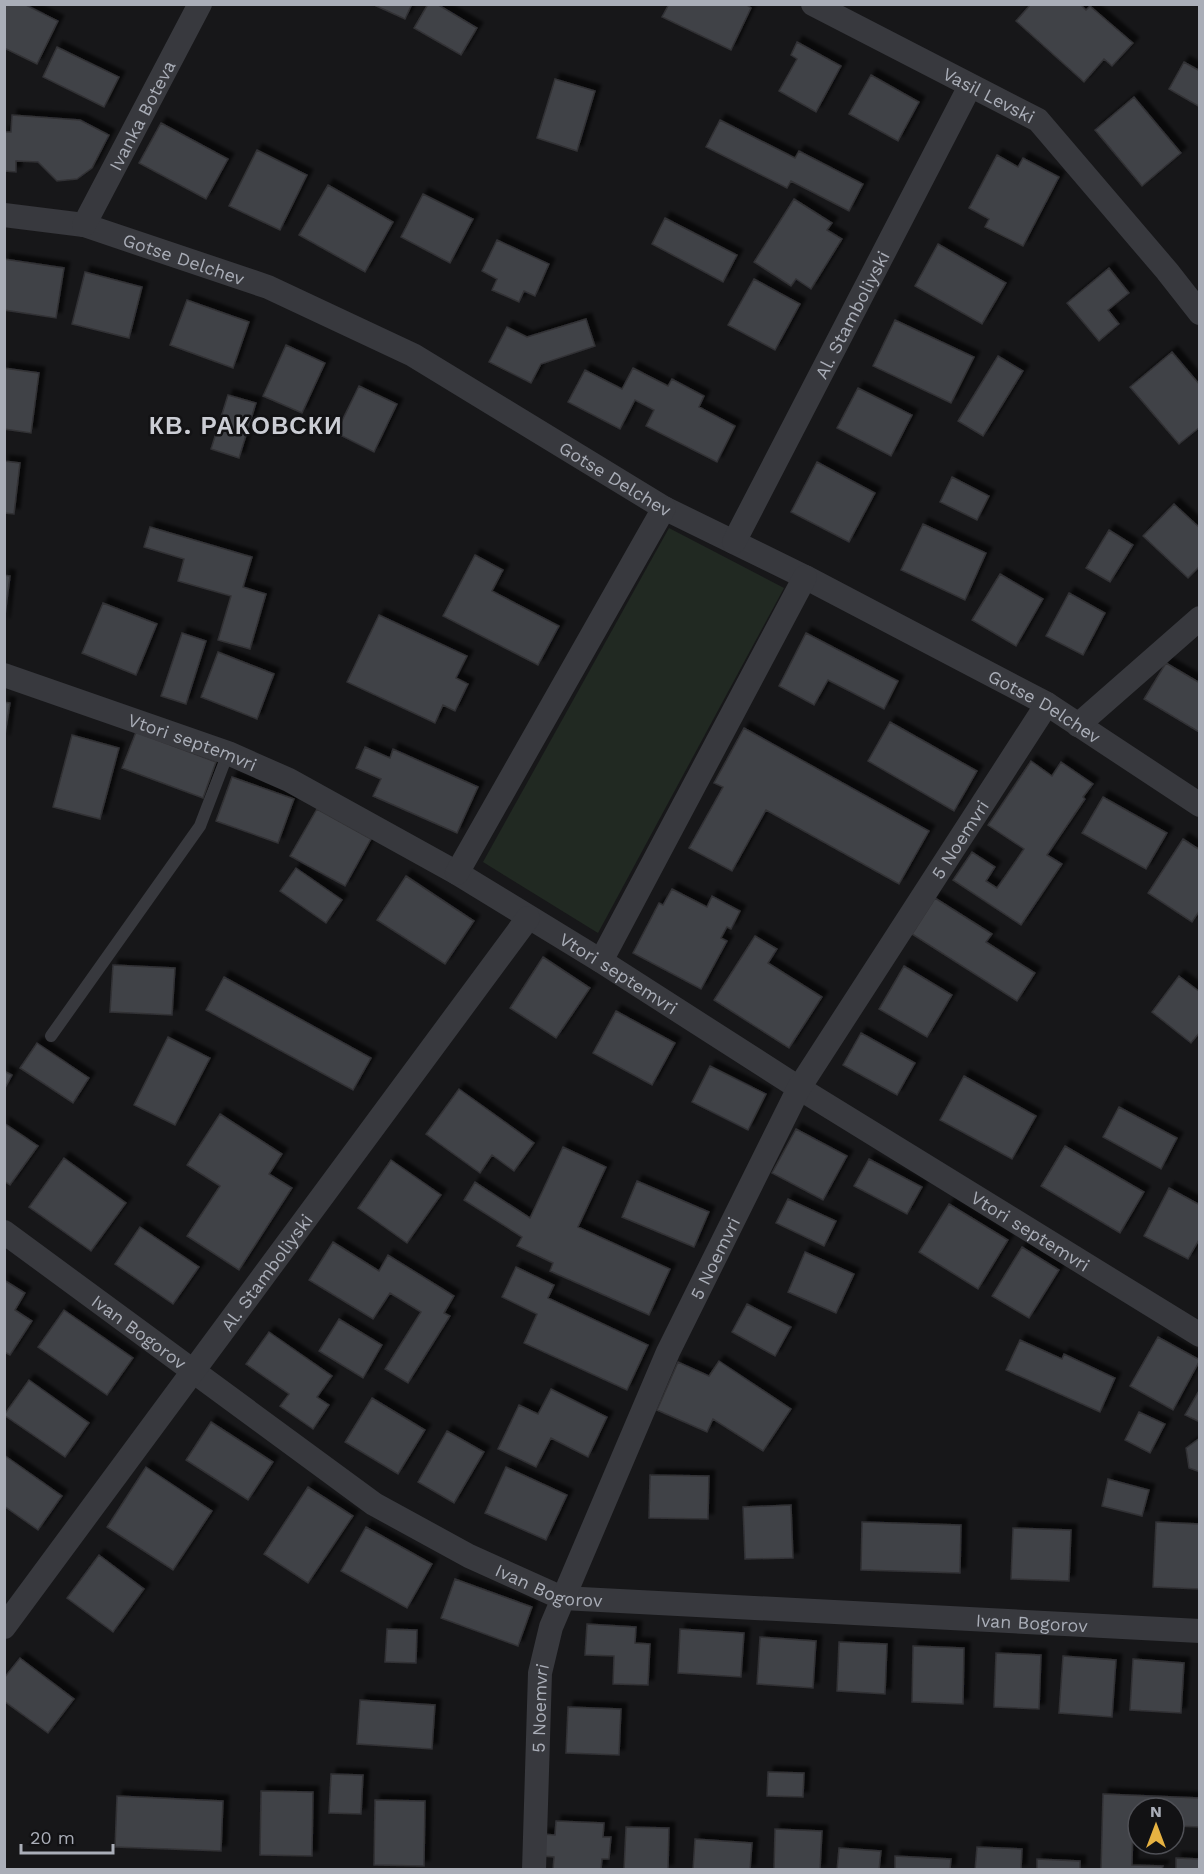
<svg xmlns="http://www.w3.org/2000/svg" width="1204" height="1874" viewBox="0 0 1204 1874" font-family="'Work Sans',sans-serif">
<defs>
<filter id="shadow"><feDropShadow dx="5.5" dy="-5.5" stdDeviation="1.5" flood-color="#0009"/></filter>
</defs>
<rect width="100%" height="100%" fill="#171719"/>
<path fill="#212922" d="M669 528 784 588 598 933 483 862Z"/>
<path fill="#414246" stroke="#313135" stroke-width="1.5" filter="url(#shadow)" d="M4 4H24L58 21 37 64 4 48Z
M372 4H412L405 19Z
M428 4H437L477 28 461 55 414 28Z
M669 4H745L751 8 731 50 662 17Z
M1031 4H1080L1086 10 1090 6 1133 43 1112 66 1104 59 1084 82 1016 21Z
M797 42 841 66 816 112 779 91 797 59 791 55Z
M57 47 119 77 104 107 43 77Z
M1184 62 1200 71V107L1169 89Z
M871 75 919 102 898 141 849 114Z
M555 79 595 91 577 151 537 138Z
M1134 97 1181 153 1142 186 1095 130Z
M12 115 80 120 109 135 92 168 77 179 57 181 38 162 16 161V172L4 171V132H11Z
M720 120 795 158 799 151 863 184 849 211 791 181 787 188 706 147Z
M161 123 228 159 206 199 139 163Z
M257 150 307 175 280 230 229 206Z
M997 155 1018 167 1023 158 1059 177 1023 246 985 227 989 219 969 208Z
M328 185 393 222 365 272 299 235Z
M423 194 473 219 450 263 401 237Z
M794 199 832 223 827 230 842 239 811 289 796 279 791 286 754 262Z
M665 218 737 255 723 282 652 244Z
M497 240 549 264 535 296 524 291 519 302 492 290 497 279 482 271Z
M938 244 1006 283 982 324 915 286Z
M4 259 64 268 56 318 4 310Z
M1109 268 1129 293 1108 310 1119 324 1099 341 1067 303Z
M85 272 142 287 129 338 72 324Z
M754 279 800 304 775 350 728 325Z
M187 300 249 322 233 368 170 345Z
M586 319 595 346 541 364 531 383 489 362 507 327 527 337Z
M895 320 974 357 951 403 873 366Z
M286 345 325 363 302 413 263 396Z
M1172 352 1200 385V427L1179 444 1130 387Z
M998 356 1023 371 983 436 958 421Z
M4 368 39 373 31 433 4 429Z
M633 368 668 386 672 379 704 396 699 407 735 426 717 462 646 426 654 410 635 400 620 429 568 402 585 370 622 389Z
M359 386 397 404 374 452 336 433Z
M858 388 912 415 891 456 837 428Z
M228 395 256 403 239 458 211 449Z
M4 461 20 463 14 514 4 513Z
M817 462 875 493 849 542 791 512Z
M952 477 989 496 977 520 940 502Z
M1174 504 1200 528V566L1188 578 1143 536Z
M923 524 986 553 965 600 901 570Z
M150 527 252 557 243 587 266 594 250 649 218 640 231 596 178 581 184 559 144 547Z
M1109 530 1133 545 1110 582 1086 568Z
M475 555 503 570 492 591 559 626 538 665 443 616Z
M1000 574 1043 599 1016 646 972 620Z
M4 575 10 576 4 624Z
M1069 593 1105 613 1083 655 1046 636Z
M103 603 157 624 136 675 82 653Z
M379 615 467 656 456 678 468 684 455 711 443 705 435 723 347 682Z
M182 633 206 641 186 704 161 696Z
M806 633 898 681 884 709 828 680 814 705 779 686Z
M218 652 274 674 257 719 201 697Z
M1166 663 1200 683 1199 732 1144 699Z
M4 702 10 703 4 741Z
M890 722 977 771 954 811 868 761Z
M744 728 929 831 899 884 766 810 732 871 689 848 723 787 714 783Z
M136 732 216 762 203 798 122 768Z
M72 735 119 748 100 819 53 807Z
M365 747 390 758 393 749 478 787 457 833 373 796 381 779 356 768Z
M1031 761 1052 776 1061 762 1093 784 1083 797 1085 799 1047 855 1062 864 1021 925 953 880 972 852 995 867 986 881 997 888 1024 849 988 825Z
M232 777 294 799 278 843 216 821Z
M1103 797 1167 833 1146 869 1082 833Z
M317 809 371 839 345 886 290 856Z
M1183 839 1200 850V910L1192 922 1148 893Z
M296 868 342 900 326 923 280 891Z
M406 876 474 921 445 964 377 920Z
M672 889 707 907 712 896 740 911 731 929 727 927 721 938 727 941 701 989 633 953 659 903 663 905Z
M935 898 992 934 986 942 1035 973 1017 1001 912 934Z
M755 936 777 949 768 963 822 997 789 1048 714 1000Z
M543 957 590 988 556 1038 510 1008Z
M113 965 175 968 172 1015 110 1012Z
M904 966 952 995 927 1037 879 1009Z
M1179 976 1200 992V1032L1191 1043 1152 1012Z
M224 977 371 1058 353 1090 206 1010Z
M616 1011 675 1043 652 1085 593 1053Z
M861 1033 915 1063 897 1095 843 1065Z
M168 1037 210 1058 175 1125 134 1105Z
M37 1043 89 1078 73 1103 20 1068Z
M710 1066 766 1094 748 1130 692 1102Z
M4 1071 12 1075 4 1090Z
M964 1076 1036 1116 1012 1159 940 1120Z
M459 1089 534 1143 514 1171 492 1155 480 1173 426 1134Z
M1119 1107 1177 1138 1161 1169 1103 1137Z
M220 1114 282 1154 269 1174 292 1188 239 1270 187 1236 220 1186 187 1165Z
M4 1123 38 1146 10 1185 4 1181Z
M796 1129 847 1156 823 1200 772 1173Z
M1065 1146 1144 1192 1120 1233 1041 1186Z
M563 1147 606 1167 578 1227 670 1269 649 1315 550 1271 553 1263 517 1246 522 1237 464 1200 475 1182 530 1218Z
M64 1158 126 1203 91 1251 29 1207Z
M869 1159 922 1187 907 1214 854 1186Z
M391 1160 441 1195 407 1243 358 1208Z
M637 1181 709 1212 694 1247 622 1217Z
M1169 1188 1200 1205V1238L1188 1259 1144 1236Z
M788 1199 836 1221 824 1246 776 1223Z
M949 1204 1008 1240 978 1289 919 1252Z
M140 1227 199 1267 173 1304 115 1264Z
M333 1242 379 1271 388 1255 454 1296 444 1313 450 1316 408 1383 385 1369 421 1312 390 1293 373 1319 309 1280Z
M1022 1247 1059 1270 1029 1318 992 1296Z
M805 1252 854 1274 836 1313 788 1292Z
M516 1267 554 1285 548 1298 648 1345 627 1390 524 1343 537 1314 502 1297Z
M4 1280 25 1293 15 1310 32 1321 10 1355 4 1352Z
M747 1304 791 1327 775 1356 732 1332Z
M64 1310 133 1358 107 1395 38 1347Z
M339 1319 382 1345 363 1378 319 1351Z
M269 1332 332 1376 317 1397 329 1405 313 1429 280 1406 289 1394 246 1364Z
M1158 1337 1200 1360 1173 1410 1130 1386Z
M1020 1340 1062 1359 1064 1354 1115 1378 1100 1412 1006 1370Z
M719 1361 791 1409 763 1451 713 1419 707 1432 657 1410 678 1362 709 1376Z
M29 1380 89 1423 65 1457 4 1415Z
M551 1389 607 1417 588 1457 551 1438 536 1467 498 1449 519 1405 538 1414Z
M1200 1389V1422L1185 1415Z
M372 1398 425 1430 398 1474 345 1442Z
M1139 1412 1165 1424 1150 1453 1125 1440Z
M211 1422 273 1462 248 1500 186 1460Z
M447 1431 484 1452 454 1503 418 1482Z
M1200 1438V1472L1189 1468 1186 1448Z
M4 1455 62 1496 38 1530 4 1506Z
M146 1467 212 1511 173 1570 107 1527Z
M506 1467 567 1495 546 1540 485 1513Z
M650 1475 709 1476 708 1519 649 1518Z
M1108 1479 1149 1490 1142 1516 1102 1506Z
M308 1487 353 1516 308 1583 264 1554Z
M791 1505 793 1558 745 1559 743 1507Z
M862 1522 961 1525 960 1573 861 1570Z
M1156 1522 1200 1524 1199 1589 1153 1587Z
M366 1527 432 1564 407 1608 341 1571Z
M1013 1528 1071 1530 1069 1581 1011 1579Z
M99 1555 144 1589 113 1632 67 1598Z
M455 1579 532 1607 518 1646 441 1618Z
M587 1624 636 1627 635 1643 650 1644 648 1685 613 1684 614 1656 585 1655Z
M387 1629 417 1630 416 1663 385 1662Z
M680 1629 744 1633 741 1677 678 1673Z
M760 1637 816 1641 813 1688 757 1684Z
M839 1642 887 1644 885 1694 837 1691Z
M913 1646 964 1648 963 1704 912 1702Z
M996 1653 1041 1655 1039 1709 994 1707Z
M1063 1656 1116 1660 1112 1717 1059 1713Z
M20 1658 74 1699 48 1733 4 1701V1678Z
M1133 1659 1184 1663 1181 1713 1130 1710Z
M360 1700 435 1705 432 1749 357 1744Z
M568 1707 621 1709 619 1755 566 1753Z
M768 1772 804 1773 803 1797 767 1796Z
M331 1774 363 1775 361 1814 329 1813Z
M261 1791 313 1792 312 1856 260 1855Z
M1103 1794 1200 1798V1827L1174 1826V1808H1138V1825L1133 1824 1132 1865 1163 1866 1162 1870H1101Z
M117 1796 223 1801 221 1851 115 1847Z
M375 1800 425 1801 424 1866 374 1865Z
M556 1821 604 1823 603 1837H611L609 1859H602L601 1870H553L554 1857 542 1856 543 1834 555 1835Z
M626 1827 669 1828 668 1870H624Z
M775 1829 822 1831 820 1870H774Z
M695 1839 752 1843 750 1870H693Z
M977 1847 1022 1849 1021 1870H975Z
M839 1848 881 1851 879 1870H837Z
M895 1856 951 1859 950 1870H895Z
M1176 1858 1200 1859V1870H1176Z
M1037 1859 1080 1861V1870H1037Z"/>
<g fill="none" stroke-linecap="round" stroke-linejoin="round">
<path stroke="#38393e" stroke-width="12" d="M51 1036 200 826 228 753"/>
<g stroke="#38393e" stroke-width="24">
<path id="s1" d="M813 4 1038 120 1167 271 1200 313"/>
<path id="s2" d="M4 215 84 225 268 287 413 355 664 508 805 577 1047 704 1200 805"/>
<path id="s3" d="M84 225 200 4"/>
<path id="s4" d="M734 542 970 86"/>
<path id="s5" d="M4 675 228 753 289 780 457 873 601 961 799 1088 1200 1335"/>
<path d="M1078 725 1200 618"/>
<path d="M457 873 664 508"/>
<path d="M601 961 805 577"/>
<path id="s6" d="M4 1232 374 1504 469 1556 562 1598 1200 1631"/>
<path id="s7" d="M4 1627 528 918"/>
<path id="s8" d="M534 1870 540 1673 551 1627 668 1352 799 1088 1047 704"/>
</g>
</g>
<g text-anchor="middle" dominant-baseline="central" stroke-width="5" stroke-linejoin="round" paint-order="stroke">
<g font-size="18" fill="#aaaeb8" stroke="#121214">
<text stroke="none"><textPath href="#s1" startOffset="198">Vasil Levski</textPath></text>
<text stroke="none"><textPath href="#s3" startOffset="124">Ivanka Boteva</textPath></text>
<text stroke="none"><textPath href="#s2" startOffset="186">Gotse Delchev</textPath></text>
<text stroke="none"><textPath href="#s4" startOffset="256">Al. Stamboliyski</textPath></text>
<text stroke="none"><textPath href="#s2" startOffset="672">Gotse Delchev</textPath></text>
<text stroke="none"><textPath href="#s2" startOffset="1158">Gotse Delchev</textPath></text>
<text stroke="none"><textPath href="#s5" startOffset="200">Vtori septemvri</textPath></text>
<text stroke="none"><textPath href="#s8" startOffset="1134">5 Noemvri</textPath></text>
<text stroke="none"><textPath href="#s5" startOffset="686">Vtori septemvri</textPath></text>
<text stroke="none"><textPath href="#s5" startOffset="1172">Vtori septemvri</textPath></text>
<text stroke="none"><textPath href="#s8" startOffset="648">5 Noemvri</textPath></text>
<text stroke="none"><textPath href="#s7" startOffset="441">Al. Stamboliyski</textPath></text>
<text stroke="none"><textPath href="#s6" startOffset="168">Ivan Bogorov</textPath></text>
<text stroke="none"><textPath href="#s6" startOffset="654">Ivan Bogorov</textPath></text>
<text stroke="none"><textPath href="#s6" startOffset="1140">Ivan Bogorov</textPath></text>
<text stroke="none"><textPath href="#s8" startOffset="162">5 Noemvri</textPath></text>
</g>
<g font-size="24" font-weight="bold" letter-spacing="1.5" fill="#cbcdd4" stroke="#121214">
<text x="246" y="426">КВ. РАКОВСКИ</text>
</g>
</g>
<rect width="1204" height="1874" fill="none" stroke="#aaaeb8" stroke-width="12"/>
<g transform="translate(1156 1826)"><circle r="28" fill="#121214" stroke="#4f5056" stroke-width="1.5"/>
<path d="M0-4.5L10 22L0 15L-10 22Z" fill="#e6b242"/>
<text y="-9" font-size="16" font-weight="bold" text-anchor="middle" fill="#aaaeb8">N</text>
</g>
<path d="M21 1844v9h92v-9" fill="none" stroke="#aaaeb8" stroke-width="3"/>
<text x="30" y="1844" font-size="18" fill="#aaaeb8" stroke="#121214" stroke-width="4.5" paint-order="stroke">20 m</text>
</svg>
